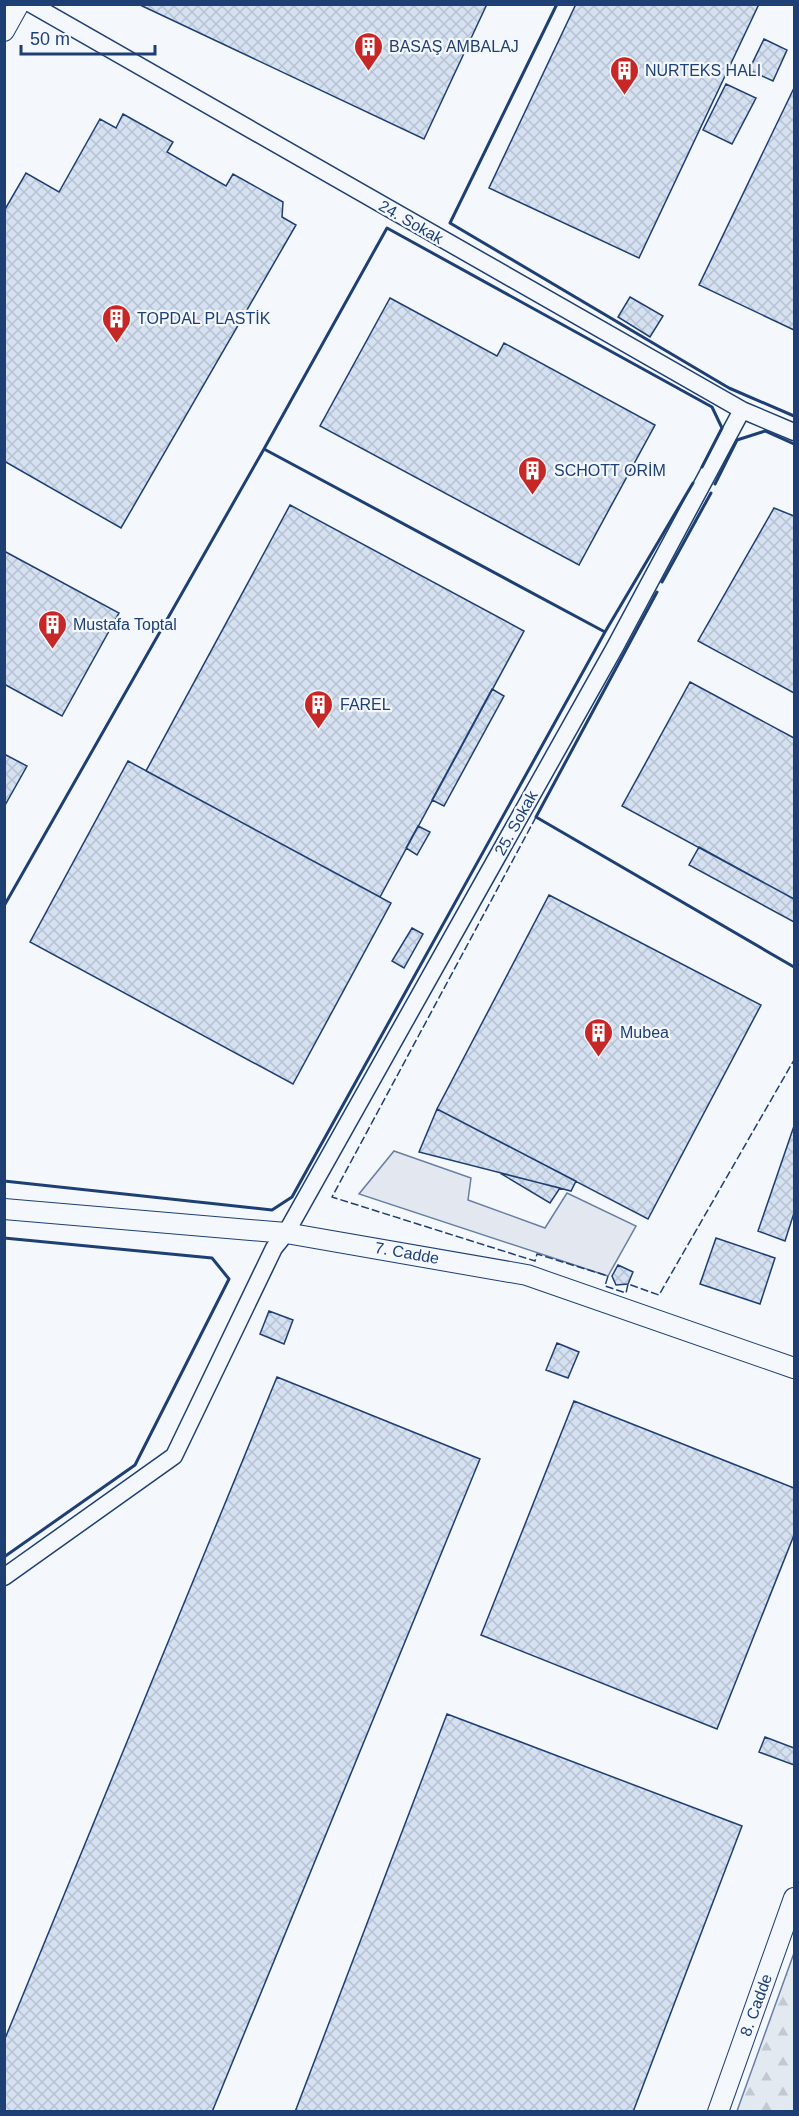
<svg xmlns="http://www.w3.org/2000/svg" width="799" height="2116" viewBox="0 0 799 2116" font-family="Arial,sans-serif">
<defs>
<pattern id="forest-firs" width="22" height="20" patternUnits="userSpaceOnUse" patternTransform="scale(1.5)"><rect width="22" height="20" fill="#e3e9f0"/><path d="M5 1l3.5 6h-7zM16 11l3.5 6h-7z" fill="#c2c9d1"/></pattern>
<pattern id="building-cross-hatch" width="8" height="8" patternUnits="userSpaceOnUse" patternTransform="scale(1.5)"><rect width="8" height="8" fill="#d5e0f0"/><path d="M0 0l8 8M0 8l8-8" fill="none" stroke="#b6c1d1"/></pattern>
</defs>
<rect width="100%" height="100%" fill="#f4f7fb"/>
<path fill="url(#forest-firs)" stroke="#687fa3" stroke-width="1.5" d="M794 1953V2111H737Z"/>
<path fill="#e3e8f0" stroke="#687fa3" stroke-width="1.5" d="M394 1151 471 1178 468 1200 545 1228 567 1193 636 1226 608 1276 359 1194Z"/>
<path fill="url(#building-cross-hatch)" stroke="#1d3f73" stroke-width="1.5" d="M138 4H487L424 139Z
M576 4H759L639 258 489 188Z
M764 39 787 50 773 81 749 70Z
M726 84 756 98 732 144 703 130Z
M794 88V330L699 285Z
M123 114 173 142 167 152 226 186 233 174 283 202 282 217 296 225 121 528 4 461V211L26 173 59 192 100 119 116 128Z
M630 297 663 316 650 337 618 317Z
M390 298 497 356 504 343 655 425 579 565 320 426Z
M290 505 524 631 380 897 146 771Z
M774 508 794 516V693L698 641Z
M4 551 119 613 62 716 4 684Z
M690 682 794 738V899L622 806Z
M492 689 504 696 444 806 432 800Z
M4 754 27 766 4 807Z
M128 761 391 903 293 1084 30 942Z
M418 826 430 832 417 855 406 848Z
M699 847 794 899V922L689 865Z
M549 895 761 1005 648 1219 437 1109Z
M412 928 423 934 404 968 392 961Z
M437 1109 576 1181 571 1191 419 1152Z
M794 1126V1213L785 1241 758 1231Z
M500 1173 560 1188 550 1203Z
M716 1238 775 1258 760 1304 700 1284Z
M618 1265 633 1272 628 1284 616 1285 612 1276Z
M269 1311 293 1320 284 1344 260 1334Z
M557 1343 579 1352 568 1378 546 1370Z
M277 1377 480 1459 212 2112H4V2041Z
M574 1401 794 1488V1535L717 1729 481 1635Z
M447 1714 742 1826 633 2112H295Z
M765 1737 794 1748V1765L759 1752Z"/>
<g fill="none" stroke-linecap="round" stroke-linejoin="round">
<defs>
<path id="minor" d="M31 4 742 410 794 432
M4 1577 174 1456 274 1248 286 1233 615 647 742 410"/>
<path id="tertiary" d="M4 31 19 4
M4 1209 286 1233 527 1275 794 1368
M718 2112 794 1898"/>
</defs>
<use href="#minor" stroke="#1d3f73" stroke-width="19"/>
<use href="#tertiary" stroke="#1d3f73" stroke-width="22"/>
<use href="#minor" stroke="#f4f7fb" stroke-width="16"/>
<use href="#tertiary" stroke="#f4f7fb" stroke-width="20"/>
<path stroke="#1d3f73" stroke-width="1.5" stroke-dasharray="8 3" stroke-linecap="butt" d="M536 817 332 1197 535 1261 537 1254 608 1276 605 1286 626 1293 628 1284 659 1295 794 1060"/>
<path stroke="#1d3f73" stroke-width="3" d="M557 4 450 223 729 388 794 416
M693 483 605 632 264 449 387 228 712 407 722 428 702 467
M715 484 737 440 765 431 794 444
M662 582 711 493
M657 592 536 817 794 967
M4 906 264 449
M4 1181 272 1210 292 1197 605 632
M4 1238 212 1258 229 1279 135 1465 4 1557"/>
</g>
<defs>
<symbol id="building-pin" viewBox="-11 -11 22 30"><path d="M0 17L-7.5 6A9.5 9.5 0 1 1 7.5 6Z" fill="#c62828" stroke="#f4f7fb"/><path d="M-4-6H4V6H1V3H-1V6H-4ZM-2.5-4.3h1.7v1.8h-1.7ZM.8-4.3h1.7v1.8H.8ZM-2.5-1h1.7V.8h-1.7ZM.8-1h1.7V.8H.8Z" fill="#fff"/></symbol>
</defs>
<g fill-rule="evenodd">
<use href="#building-pin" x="352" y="30" width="33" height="45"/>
<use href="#building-pin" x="608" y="54" width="33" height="45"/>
<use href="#building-pin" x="100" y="302" width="33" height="45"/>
<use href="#building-pin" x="516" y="454" width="33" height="45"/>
<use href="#building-pin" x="36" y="608" width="33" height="45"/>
<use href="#building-pin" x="302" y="688" width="33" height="45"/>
<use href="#building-pin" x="582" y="1016" width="33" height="45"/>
</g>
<g text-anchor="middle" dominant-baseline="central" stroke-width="4.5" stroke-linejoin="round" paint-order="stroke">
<g font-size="16" fill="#1d3f73" stroke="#f4f7fb" text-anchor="start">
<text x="389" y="46">BASAŞ AMBALAJ</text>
<text x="645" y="70">NURTEKS HALI</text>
<text x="137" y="318">TOPDAL PLASTİK</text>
<text x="554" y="470">SCHOTT ORİM</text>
<text x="73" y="624">Mustafa Toptal</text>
<text x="340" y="704">FAREL</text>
<text x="620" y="1032">Mubea</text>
</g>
<g font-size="16" fill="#1d3f73" stroke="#f4f7fb">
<text transform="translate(411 222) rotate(30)">24. Sokak</text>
<text transform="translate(516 823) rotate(-61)">25. Sokak</text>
<text transform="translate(407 1253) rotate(10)">7. Cadde</text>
<text transform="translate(756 2005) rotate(-70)">8. Cadde</text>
</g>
</g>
<rect width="799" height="2116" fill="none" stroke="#1d3f73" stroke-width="12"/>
<path d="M21 45v9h134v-9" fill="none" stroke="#1d3f73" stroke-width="3"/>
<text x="30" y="45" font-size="18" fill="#1d3f73" stroke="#f4f7fb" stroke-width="4.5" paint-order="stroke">50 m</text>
</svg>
